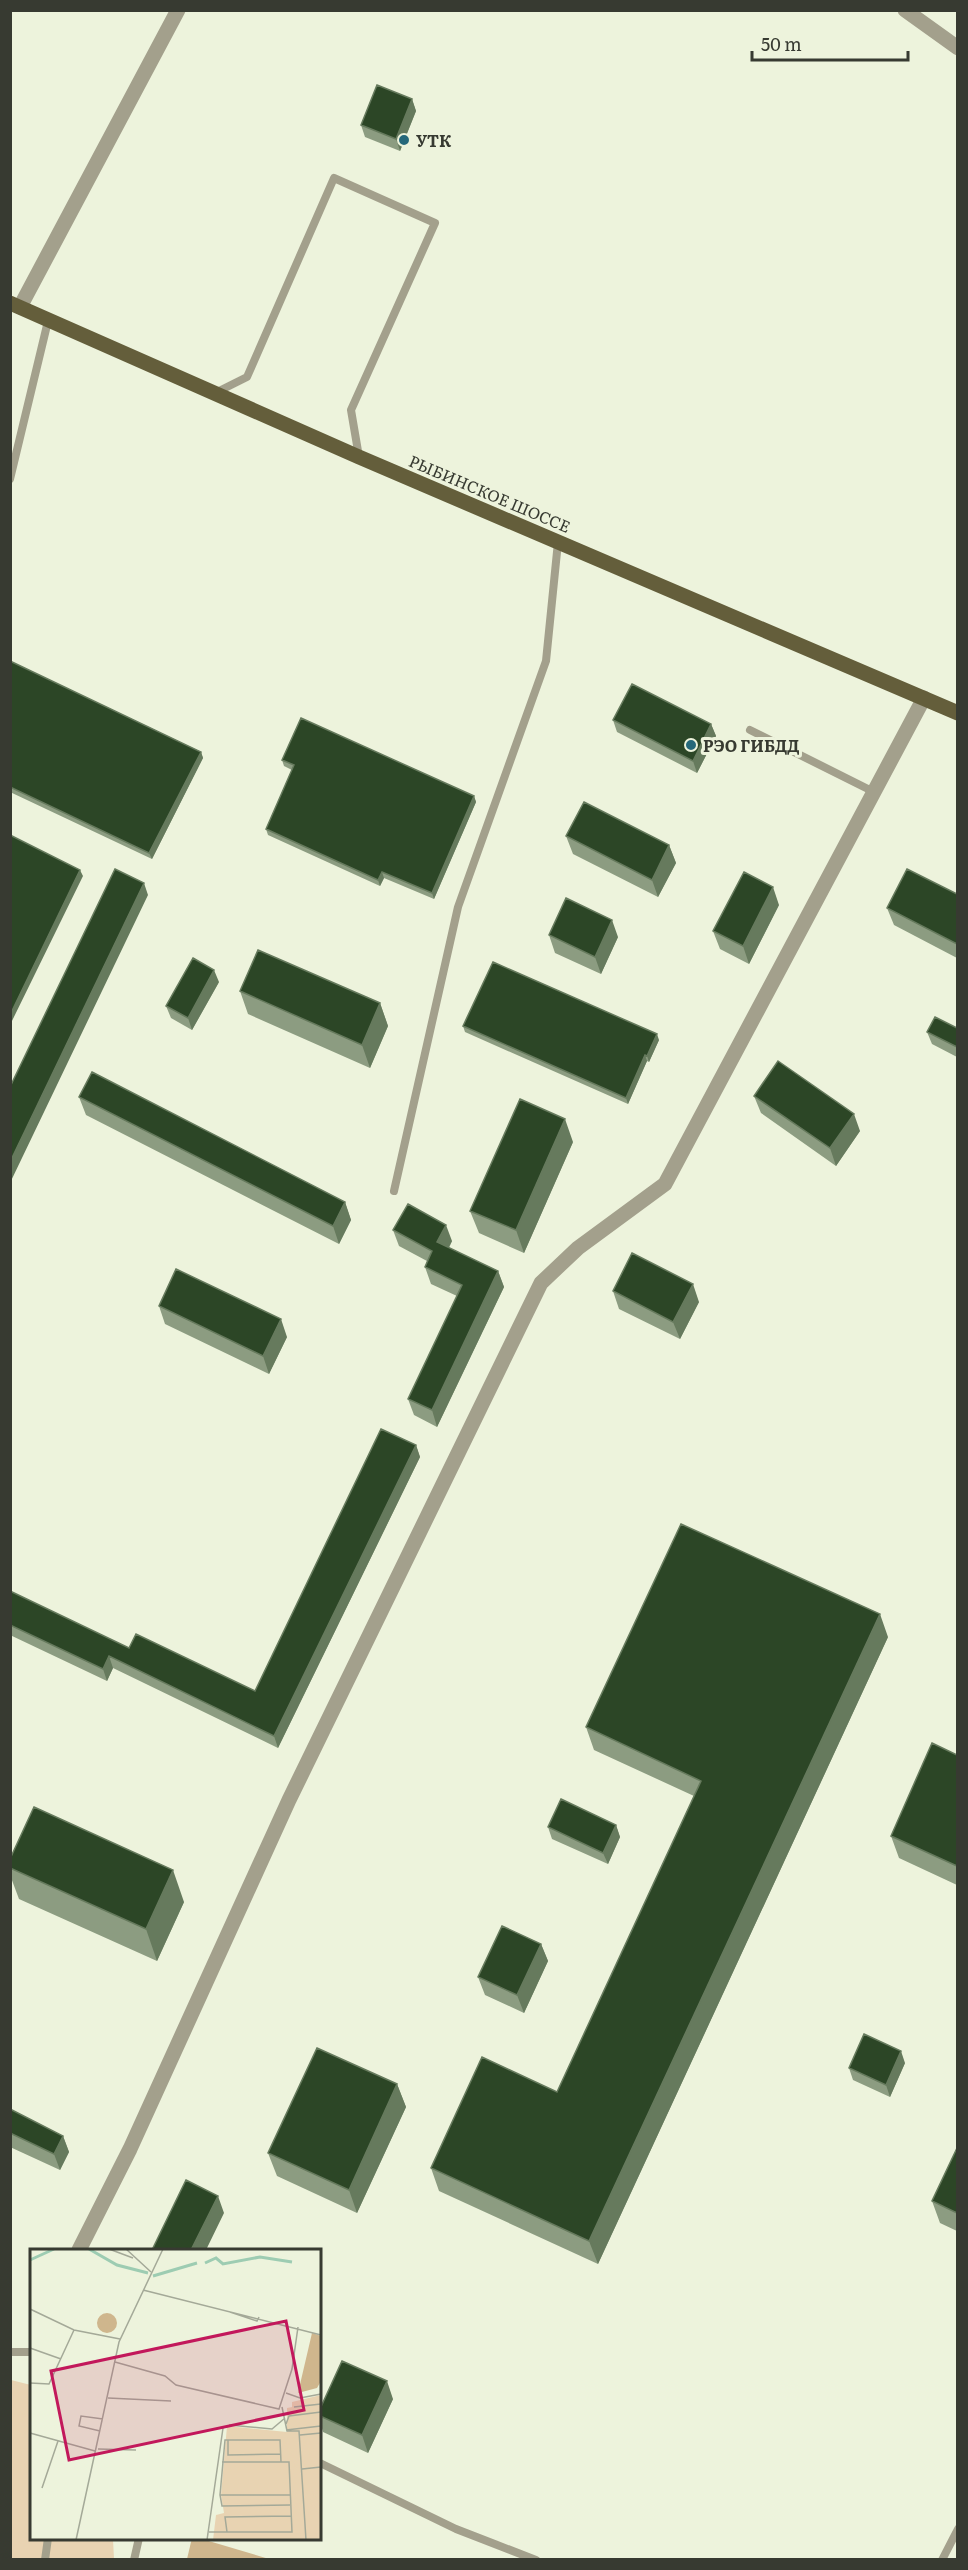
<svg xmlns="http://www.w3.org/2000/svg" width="968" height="2570" viewBox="0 0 968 2570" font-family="Literata,serif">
<rect width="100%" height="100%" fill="#edf3dc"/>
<path fill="#e8d3b2" d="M11 2380 31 2385 32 2538 113 2539 114 2559 11 2560Z"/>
<path fill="#cfb68d" d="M192 2538 202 2539 269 2559H187Z"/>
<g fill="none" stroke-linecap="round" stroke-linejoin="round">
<path stroke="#a3a08c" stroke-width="8" d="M215 393 247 377 334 178 435 223 351 410 359 457
M10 479 48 321
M750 730 874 792
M394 1191 458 907 546 661 558 542
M10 2352H32
M320 2463 456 2529 536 2560
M45 2560 48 2538
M134 2560 139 2538
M942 2560 958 2529"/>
<path stroke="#a3a08c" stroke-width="15" d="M905 10 958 48
M20 307 178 10
M79 2250 130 2149 289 1800 541 1283 578 1248 665 1184 924 698"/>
<path stroke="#645e3b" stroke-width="15" d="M10 303 359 457 958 713"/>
</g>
<path fill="#8c9c81" d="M412 99 416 111 400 151 365 137 361 125Z
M10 661 201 752 203 758 152 859 10 792Z
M613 720 711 724 716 736 697 773 617 732Z
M282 760 474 796 476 802 434 899 384 878 380 886 268 835 266 829 292 770 284 766Z
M566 836 669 845 676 863 658 897 573 854Z
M957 894V958L894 925 887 908Z
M779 905 749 964 720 949 713 931Z
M549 935 618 937 601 974 555 953Z
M219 982 192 1030 171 1018 166 1006Z
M240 991 380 1003 388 1026 370 1068 248 1014Z
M463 1026 659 1040 649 1062 647 1061 628 1104 465 1032Z
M957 1028V1057L932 1044 927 1032Z
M754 1096 860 1131 836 1166 761 1113Z
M79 1097 345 1202 351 1220 339 1244 86 1115Z
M573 1142 524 1253 479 1233 470 1211Z
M393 1230 452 1241 449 1248 498 1271 504 1287 437 1427 414 1415 408 1399 457 1296 431 1284 425 1267 427 1261 399 1246Z
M613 1291 699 1302 680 1339 619 1309Z
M159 1306 287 1337 269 1374 165 1324Z
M416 1445 420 1457 278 1748 113 1668 107 1681 10 1635V1591L129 1648 255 1691Z
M888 1637 598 2264 439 2191 431 2168 557 2092 694 1796 594 1750 586 1727Z
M957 1755V1885L899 1858 891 1836Z
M616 1825 620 1837 608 1864 552 1839 548 1827Z
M10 1859 184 1902 157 1961 19 1899 10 1875Z
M541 1944 548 1961 524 2013 485 1995 478 1977Z
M905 2063 890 2097 853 2080 849 2068Z
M397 2084 406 2107 357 2213 277 2176 268 2153Z
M10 2109 63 2136 69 2152 60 2170 10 2147Z
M957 2148V2231L940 2223 932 2201Z
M393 2399 368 2453 323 2432 320 2421V2409Z"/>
<path fill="#667a5d" d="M412 99 416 111 400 151 396 139Z
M711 724 716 736 697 773 693 761Z
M201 752 203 758 152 859 149 853Z
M474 796 476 802 434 899 432 893Z
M669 845 676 863 658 897 652 880Z
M80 870 83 876 10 1025V1015Z
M382 872 384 878 380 886 378 880Z
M144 883 148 895 10 1183V1162Z
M773 887 779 905 749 964 743 946Z
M612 920 618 937 601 974 595 957Z
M214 970 219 982 192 1030 188 1018Z
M380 1003 388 1026 370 1068 362 1045Z
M657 1034 659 1040 649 1062 647 1056Z
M645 1055 647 1061 628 1104 626 1098Z
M854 1114 860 1131 836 1166 830 1148Z
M565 1119 573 1142 524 1253 516 1230Z
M345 1202 351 1220 339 1244 333 1226Z
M446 1225 452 1241 443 1258 437 1242Z
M498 1271 504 1287 437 1427 432 1410Z
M693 1284 699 1302 680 1339 673 1322Z
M281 1319 287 1337 269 1374 263 1356Z
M416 1445 420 1457 278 1748 274 1736Z
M880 1614 888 1637 598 2264 589 2241Z
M109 1656 113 1668 107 1681 103 1669Z
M616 1825 620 1837 608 1864 603 1853Z
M173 1870 184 1902 157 1961 146 1929Z
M541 1944 548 1961 524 2013 517 1995Z
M901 2051 905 2063 890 2097 886 2085Z
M397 2084 406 2107 357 2213 349 2190Z
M63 2136 69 2152 60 2170 54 2154Z
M218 2196 224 2213 206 2250H191Z
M387 2381 393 2399 368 2453 362 2435Z"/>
<path fill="#2c4626" stroke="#667a5d" stroke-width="1.5" d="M377 85 412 99 396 139 361 125Z
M10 661 201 752 149 853 10 787Z
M632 684 711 724 693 761 613 720Z
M301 718 474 796 432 893 382 872 378 880 266 829 294 765 282 760Z
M584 802 669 845 652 880 566 836Z
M10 835 80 870 10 1015Z
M115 869 144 883 10 1162V1087Z
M907 869 957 894V944L887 908Z
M744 872 773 887 743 946 713 931Z
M566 898 612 920 595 957 549 935Z
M258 950 380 1003 362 1045 240 991Z
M193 958 214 970 188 1018 166 1006Z
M493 962 657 1034 647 1056 645 1055 626 1098 463 1026Z
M935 1017 957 1028V1047L927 1032Z
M778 1061 854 1114 830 1148 754 1096Z
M92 1072 345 1202 333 1226 79 1097Z
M520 1099 565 1119 516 1230 470 1211Z
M408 1204 446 1225 437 1242 498 1271 432 1410 408 1399 462 1285 425 1267 432 1251 393 1230Z
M632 1253 693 1284 673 1322 613 1291Z
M176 1269 281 1319 263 1356 159 1306Z
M381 1429 416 1445 274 1736 109 1656 103 1669 10 1625V1591L129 1648 136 1634 255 1691Z
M681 1524 880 1614 589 2241 431 2168 482 2057 557 2092 701 1781 586 1727Z
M932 1743 957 1755V1866L891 1836Z
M561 1799 616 1825 603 1853 548 1827Z
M34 1807 173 1870 146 1929 10 1868V1859Z
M502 1926 541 1944 517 1995 478 1977Z
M864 2034 901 2051 886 2085 849 2068Z
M317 2048 397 2084 349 2190 268 2153Z
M10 2109 63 2136 54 2154 10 2133Z
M957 2148V2213L932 2201Z
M186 2180 218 2196 191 2250H152Z
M342 2361 387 2381 362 2435 320 2416V2409Z"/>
<g fill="#25687a" stroke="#edf3dc" stroke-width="2">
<circle cx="404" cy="140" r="6"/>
<circle cx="691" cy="745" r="6"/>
</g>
<g text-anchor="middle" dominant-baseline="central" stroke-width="6" stroke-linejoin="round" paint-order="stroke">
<g font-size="16" font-weight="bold" fill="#373a31" stroke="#edf3dc" text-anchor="start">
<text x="416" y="140">УТК</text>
<text x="703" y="745">РЭО ГИБДД</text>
</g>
<g font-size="16" fill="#373a31" stroke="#edf3dc">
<text transform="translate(490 493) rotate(23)">РЫБИНСКОЕ ШОССЕ</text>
</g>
</g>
<g transform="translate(30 2249)">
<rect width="291" height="291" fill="#edf3dc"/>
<path d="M291 146V291H183L186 266 194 264 191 246 197 177 257 183V159L262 158V153Z" fill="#e8d3b2"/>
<path d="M67 74a10 10 0 1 1 20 0a10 10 0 1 1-20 0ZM282 84 291 87V132L287 139 268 144Z" fill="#cfb68d"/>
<path fill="none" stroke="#9dccb2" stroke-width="3" d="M59 0 87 16 118 24M0 11 24 0M175 14 186 9 193 15 230 8 262 13M123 27 167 14"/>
<path fill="none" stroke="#a4a998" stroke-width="1.5" d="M79 0 103 9M96 0 121 23M113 41 291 86M0 60 44 81 90 90M200 63 227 72 229 68M0 99 31 110M85 113 135 127 146 136 249 160 262 120 268 78M0 134 19 135 44 81M256 144 270 149 291 145M78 149 141 152M252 158 257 182H269L276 291M264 158 291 155M256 175 259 167 291 163M199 176 242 180 255 169M256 181 291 177M70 182 49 177 51 167 73 170M0 184 65 202M270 186 291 184M198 191V206L250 205M68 200 106 201M251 213 250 191H195L190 246 192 257 260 256M272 220 291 218M12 239 28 192M190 246H261M179 283H262L259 213H192M197 283 195 268 262 267M46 291 89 93 133 0M177 291 193 179"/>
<path fill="#c2185b" fill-opacity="0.15" stroke="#c2185b" stroke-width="3" d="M256 72 274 161 39 211 21 122Z"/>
<rect width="291" height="291" fill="none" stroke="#373a31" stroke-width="3"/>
</g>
<rect width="968" height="2570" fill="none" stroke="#373a31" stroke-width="24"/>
<path d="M752 51v9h156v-9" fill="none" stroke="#373a31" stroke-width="3"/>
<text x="761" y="51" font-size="18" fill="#373a31" stroke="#edf3dc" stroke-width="4.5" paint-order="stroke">50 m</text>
</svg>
